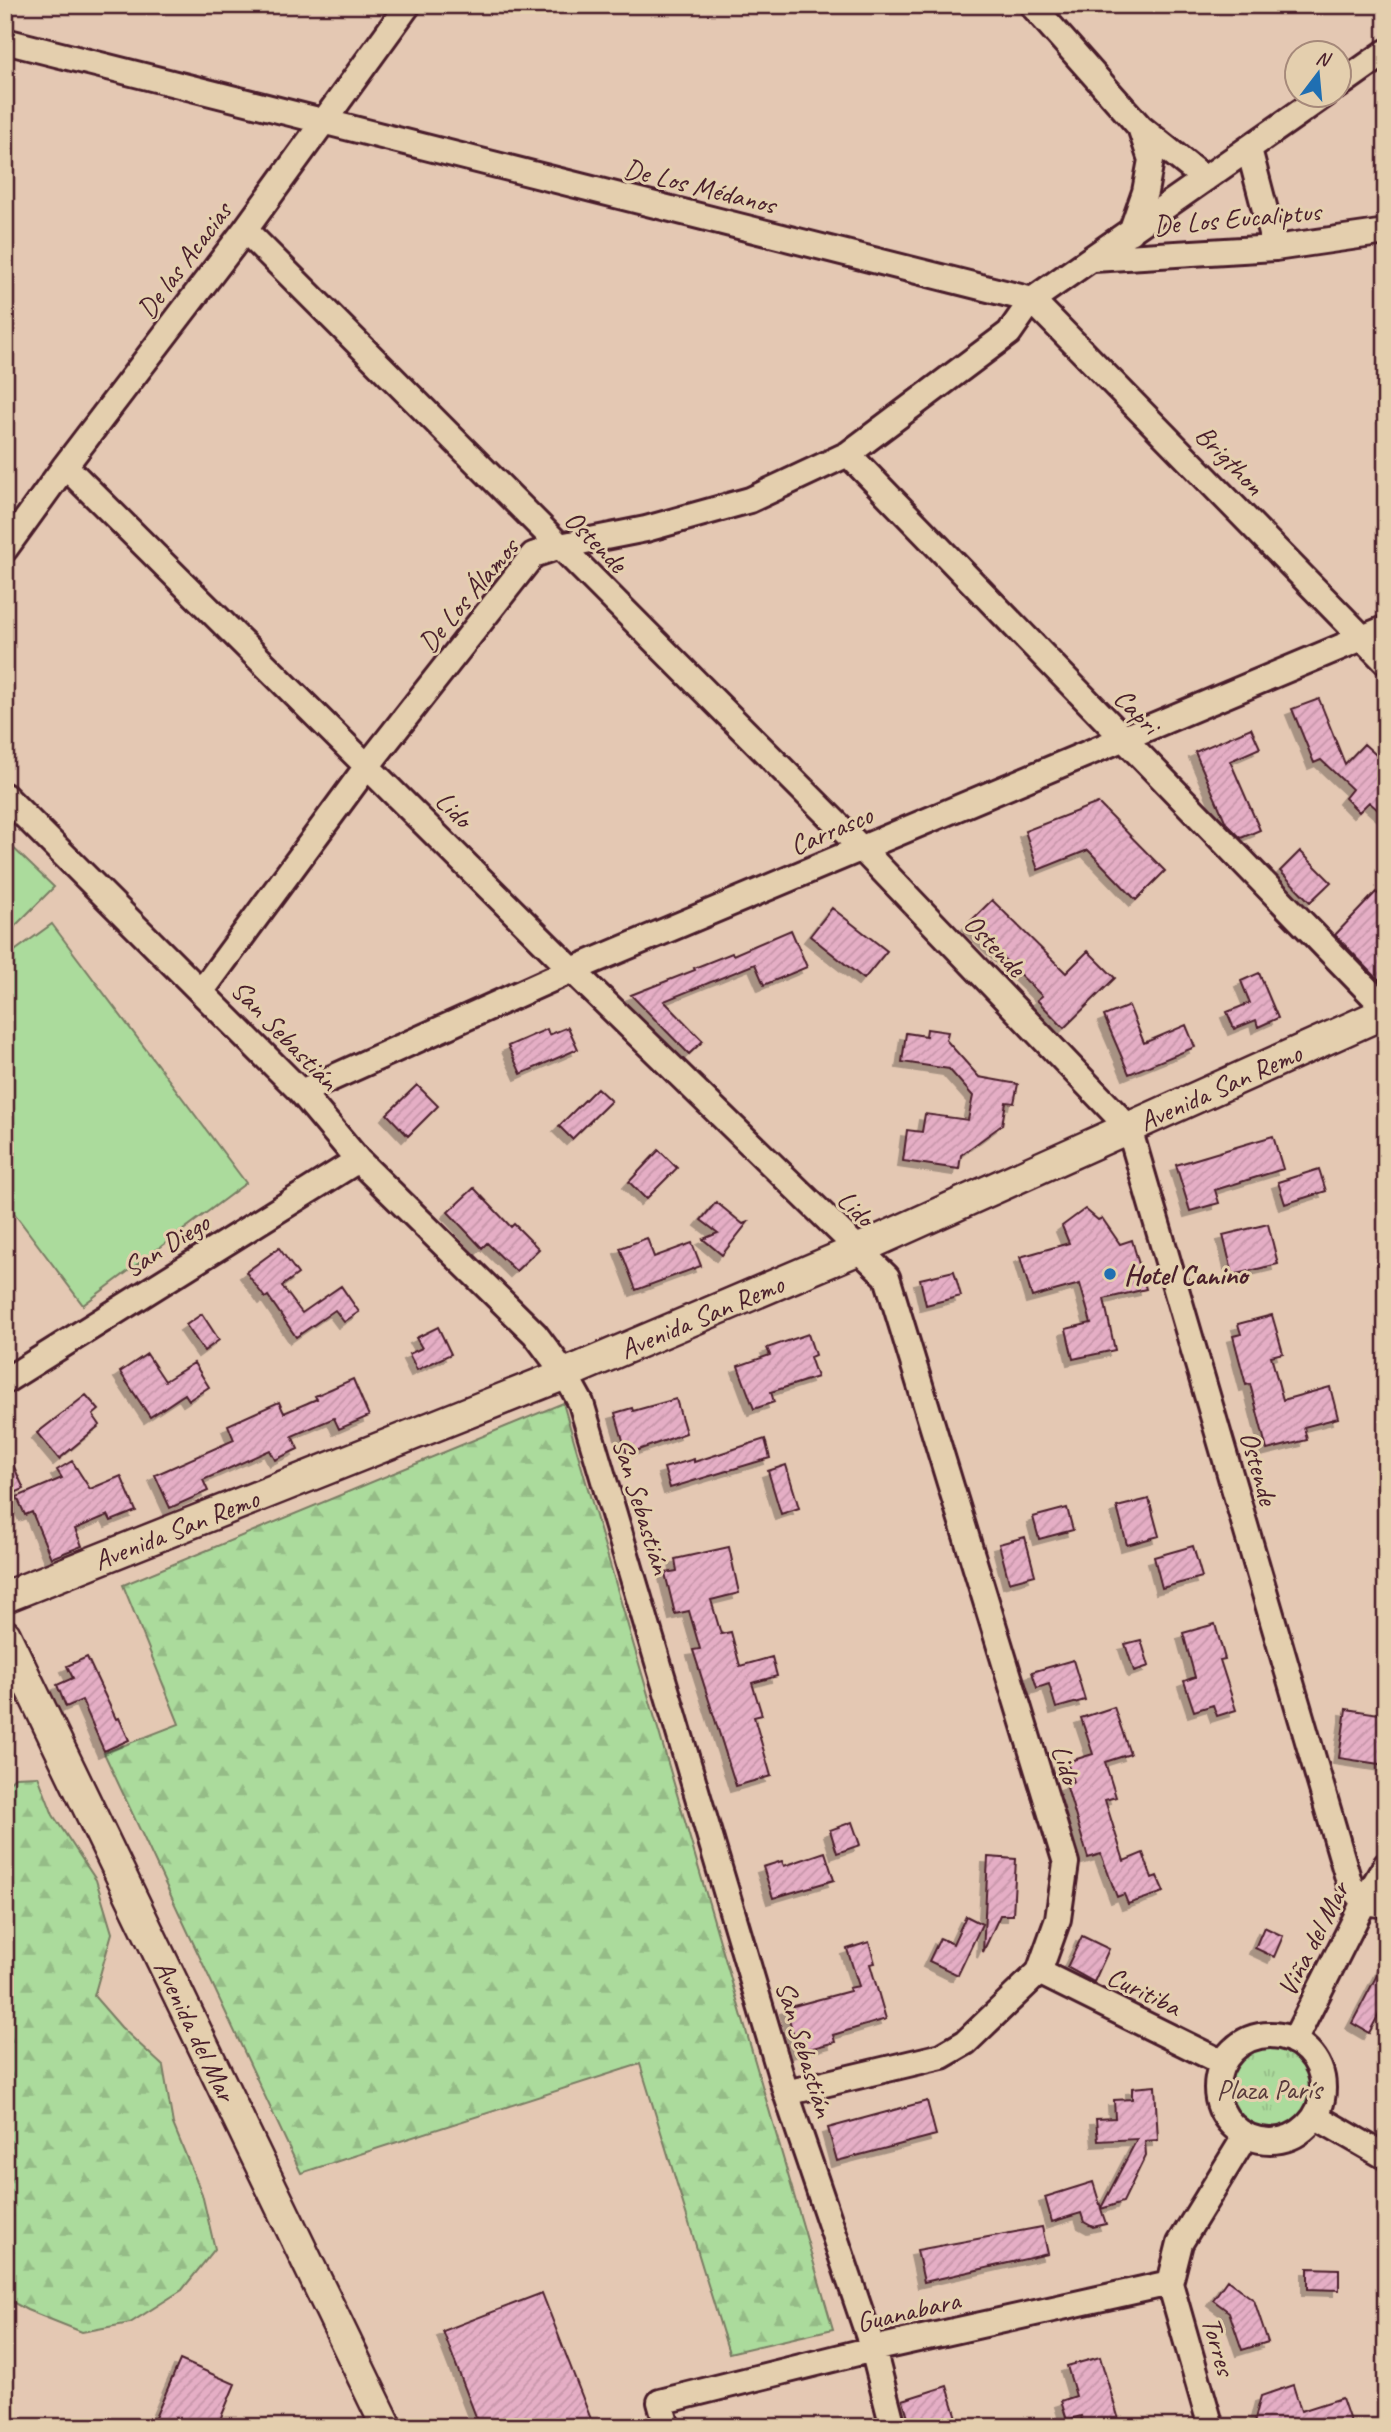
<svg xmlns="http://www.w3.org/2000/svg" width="1391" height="2432" font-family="Caveat,sans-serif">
<defs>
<pattern id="grass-tufts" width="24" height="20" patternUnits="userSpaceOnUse" patternTransform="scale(1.75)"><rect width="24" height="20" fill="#abdb9c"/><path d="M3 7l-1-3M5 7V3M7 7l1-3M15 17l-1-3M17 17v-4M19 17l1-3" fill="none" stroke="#95bc87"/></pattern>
<pattern id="forest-firs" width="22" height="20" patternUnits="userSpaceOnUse" patternTransform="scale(1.75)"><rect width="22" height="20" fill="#abdb9c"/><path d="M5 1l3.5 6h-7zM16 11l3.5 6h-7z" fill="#95bc87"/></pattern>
<pattern id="building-hatch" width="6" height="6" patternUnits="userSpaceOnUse" patternTransform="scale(1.75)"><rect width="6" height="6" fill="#e5aec5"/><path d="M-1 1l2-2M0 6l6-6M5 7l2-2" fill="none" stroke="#c695a9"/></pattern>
<filter id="shadow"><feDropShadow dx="-6" dy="6" stdDeviation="0" flood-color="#0004"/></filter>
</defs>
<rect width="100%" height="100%" fill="#e4c8b3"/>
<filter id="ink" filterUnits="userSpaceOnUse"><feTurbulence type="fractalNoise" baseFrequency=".0143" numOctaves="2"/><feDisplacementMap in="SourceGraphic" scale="14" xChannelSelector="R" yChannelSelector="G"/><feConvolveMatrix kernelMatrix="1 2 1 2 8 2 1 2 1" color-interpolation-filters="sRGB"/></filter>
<g filter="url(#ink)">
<!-- grass -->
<path fill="url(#grass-tufts)" stroke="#7a7d64" stroke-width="2" d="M1224 2089a45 45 0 1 1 90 0a45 45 0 1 1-90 0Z"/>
<!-- forest -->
<path fill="url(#forest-firs)" stroke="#7a7d64" stroke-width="2" d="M563 1403 833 2329 729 2353 640 2064 301 2173 104 1753 179 1724 123 1585Z
M38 1776 53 1815 96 1880 112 1933 94 1996 121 2027 163 2066 173 2124 202 2194 215 2249 182 2290 130 2323 82 2332 27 2310 5 2298V1786L15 1777Z"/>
<!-- garden -->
<path fill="#abdb9c" stroke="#7a7d64" stroke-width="2" d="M5 840 54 887 5 936Z
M52 924 246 1183 83 1305 5 1201V958Z"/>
<!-- building -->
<path fill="url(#building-hatch)" stroke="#4a1f2b" stroke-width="2" filter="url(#shadow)" d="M1319 699 1345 764 1364 744 1386 764V817L1369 802 1359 812 1345 798 1352 789 1321 760 1314 763 1292 709Z
M1251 728 1260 748 1230 761 1260 830 1241 838 1226 823 1195 752Z
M1098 803 1165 871 1136 900 1088 850 1038 870 1025 831Z
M1300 851 1331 882 1310 902 1280 871Z
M1376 892 1386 901V973L1379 980 1335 935Z
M992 900 1066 973 1088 951 1115 978 1064 1028 1037 1000 1042 996 968 924Z
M832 908 887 951 864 979 810 936Z
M791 930 807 967 764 985 755 964 664 1001 703 1041 689 1054 631 995 695 970 694 968 732 953 733 955Z
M1259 973 1278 1018 1258 1027 1256 1020 1234 1029 1227 1012 1250 1003 1241 981Z
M1129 1006 1144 1043 1186 1025 1195 1047 1129 1074 1104 1016Z
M568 1027 578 1049 521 1074 508 1046 547 1029 549 1035Z
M927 1029 948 1032 946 1040 979 1077 1018 1084 1014 1103 1006 1102 1002 1125 961 1155 959 1169 903 1161 907 1130 922 1132 925 1114 968 1120 973 1096 949 1069 902 1062 906 1033 926 1036Z
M417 1085 438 1106 408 1136 387 1114Z
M597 1088 611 1101 572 1139 559 1126Z
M1273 1136 1283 1169 1215 1190 1219 1203 1190 1211 1176 1165Z
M659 1150 677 1168 646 1199 629 1182Z
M1319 1169 1326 1191 1285 1204 1278 1182Z
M474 1188 511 1227 514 1224 539 1249 516 1271 487 1243 482 1248 448 1212Z
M716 1202 743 1224 748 1222 722 1255 703 1239 718 1233 701 1220Z
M1085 1209 1098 1220 1102 1218 1120 1244 1132 1240 1146 1289 1104 1299 1115 1350 1073 1359 1066 1329 1091 1323 1080 1284 1032 1297 1020 1257 1069 1243 1062 1226Z
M1268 1224 1278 1264 1233 1275 1223 1235Z
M647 1238 654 1257 692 1243 701 1266 636 1290 620 1248Z
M279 1248 298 1274 282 1286 302 1313 341 1286 359 1312 344 1322 335 1310 296 1337 268 1296 265 1298 246 1272Z
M954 1271 961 1296 926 1305 920 1279Z
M202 1314 219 1340 204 1351 186 1325Z
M1272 1315 1283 1353 1271 1356 1283 1400 1330 1387 1338 1418 1304 1427 1307 1440 1267 1450 1250 1384 1246 1385 1233 1336 1241 1334 1238 1324Z
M438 1327 451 1354 417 1370 409 1354 422 1348 416 1338Z
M808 1334 815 1355 810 1357 817 1377 771 1392 774 1402 754 1409 738 1366 770 1355 767 1348Z
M147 1354 165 1381 194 1363 209 1387 189 1400 185 1394 150 1417 120 1372Z
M353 1379 369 1416 339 1429 334 1418 292 1436 298 1449 275 1460 270 1450 203 1480 208 1491 170 1508 155 1475 234 1440 228 1425 279 1402 284 1413 317 1399 315 1396Z
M86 1395 99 1410 93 1415 100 1425 59 1459 37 1433Z
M676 1399 686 1433 627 1454 615 1413 632 1408 633 1411Z
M765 1439 770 1458 670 1488 664 1468 694 1459V1462Z
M5 1447 24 1489 5 1497Z
M72 1461 90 1489 121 1476 136 1511 111 1521 108 1515 75 1529 82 1546 51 1558 32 1512 25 1515 17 1497 62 1478 57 1470Z
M786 1465 799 1508 781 1514 768 1471Z
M1149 1499 1159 1536 1127 1545 1117 1507Z
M1067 1508 1073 1530 1039 1539 1033 1517Z
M1025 1537 1035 1575 1009 1582 999 1544Z
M1193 1546 1202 1577 1162 1588 1154 1557Z
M729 1547 739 1593 711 1600 721 1634 731 1632 740 1666 772 1657 777 1676 752 1683 762 1715 754 1717 771 1776 736 1786 693 1650 700 1649 689 1611 675 1614 665 1573 677 1571 675 1559Z
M1215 1624 1225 1659 1220 1660 1236 1710 1217 1716 1213 1705 1194 1711 1184 1681 1195 1677 1183 1633Z
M1141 1640 1149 1666 1134 1671 1125 1644Z
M87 1657 116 1719 119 1718 129 1740 104 1751 82 1700 66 1707 57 1685 73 1678 67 1666Z
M1073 1660 1085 1700 1056 1708 1049 1684 1037 1688 1032 1672Z
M1114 1707 1130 1754 1105 1762 1116 1797 1105 1800 1124 1861 1143 1853 1152 1878 1157 1876 1164 1892 1128 1904 1124 1894 1117 1897 1101 1854 1088 1858 1066 1784 1073 1782 1067 1762 1093 1754 1081 1718Z
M1346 1709 1386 1715V1765L1339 1758Z
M852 1822 860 1845 837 1853 830 1830Z
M825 1852 834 1880 773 1898 763 1867 782 1861 784 1866Z
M988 1857 1016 1859 1013 1915H1000L983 1952Z
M966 1916 982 1924 958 1975 929 1961 940 1938 953 1944Z
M1264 1927 1283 1936 1274 1957 1255 1948Z
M1082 1936 1109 1949 1094 1982 1067 1967Z
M869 1942 875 1963 870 1964 886 2019 833 2035 835 2042 798 2052 786 2008 850 1991 849 1988 859 1986 847 1949Z
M1386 1958V2001L1369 2033 1352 2023Z
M1155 2086 1158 2140 1145 2141 1146 2155 1123 2202 1101 2209 1106 2224 1093 2227 1084 2222 1081 2213 1052 2222 1045 2197 1093 2182 1101 2208 1137 2139 1098 2141 1096 2119 1115 2118 1114 2100 1132 2099V2088Z
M927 2101 936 2135 837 2161 828 2128Z
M1042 2227 1048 2254 924 2282 917 2250Z
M1308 2268 1339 2269V2290L1308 2289Z
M1227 2280 1254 2300 1268 2342 1242 2350 1229 2312 1213 2300Z
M542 2293 594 2427H480L443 2331Z
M1100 2357 1120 2423 1107 2427H1084L1081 2416 1067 2420 1061 2401 1076 2396 1067 2366Z
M180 2360 235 2384 217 2427H151Z
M1293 2385 1301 2411 1342 2398 1352 2427H1253L1261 2396Z
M947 2386 960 2427H918L915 2418 909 2420 903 2400Z"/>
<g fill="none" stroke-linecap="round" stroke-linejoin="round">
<!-- minor casing -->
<g stroke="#4a1f2b" stroke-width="30">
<path id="minor" d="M1032 5 1140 127 1205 179
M5 41 1032 300 1326 94
M1338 86 1386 52
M1249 149 1275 248
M245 230 863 850 1129 1128 1350 1885 1364 1902 1386 1905
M1131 232 1145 192 1151 160 1140 127
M1093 259 1275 248 1386 232
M848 454 1386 1009
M65 466 572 970 887 1277 1066 1863 1058 1919 1039 1972 966 2042 942 2056 786 2093
M5 549 65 466 245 230 408 5
M5 796 301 1092 358 1160 535 1334 565 1374 581 1403 786 2093 873 2349 893 2427
M201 992 368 765 533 555 560 546 646 529 750 500 848 454 1009 333 1032 300 1386 662
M301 1092 572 970 1386 628
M5 1381 358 1160
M1039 1972 1223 2063
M1217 2088a53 53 0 1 1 106 0a53 53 0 1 1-106 0Z
M1294 2041 1364 1902 1386 1865
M1315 2116 1386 2157
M1170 2283 1180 2243 1246 2135
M1170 2283 1211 2427
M667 2427 660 2402 873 2349 1170 2283"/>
</g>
<!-- tertiary casing -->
<g stroke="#4a1f2b" stroke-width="35">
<g id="tertiary">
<path id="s1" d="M5 1597 565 1374 857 1250 1386 1012"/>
<path id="s2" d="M5 1635 387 2427"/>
</g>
</g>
<!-- minor -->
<use href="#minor" stroke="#e4cfae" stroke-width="24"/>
<!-- tertiary -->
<use href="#tertiary" stroke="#e4cfae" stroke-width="30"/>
</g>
</g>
<!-- markers -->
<circle fill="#1f6fb2" stroke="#e4cfae" stroke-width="2.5" cx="1110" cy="1274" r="7"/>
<g text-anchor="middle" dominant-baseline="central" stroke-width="6" stroke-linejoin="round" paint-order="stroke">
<!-- street labels -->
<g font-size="28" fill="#4a1f2b" stroke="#e4cfae">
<text transform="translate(700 186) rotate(14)">De Los Médanos</text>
<text transform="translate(1237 218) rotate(-5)">De Los Eucaliptus</text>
<text transform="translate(184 260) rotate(-53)">De las Acacias</text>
<text transform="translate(1230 460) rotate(46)">Brigthon</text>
<text transform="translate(596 541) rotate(45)">Ostende</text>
<text transform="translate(468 595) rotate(-50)">De Los Álamos</text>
<text transform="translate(1137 711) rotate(46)">Capri</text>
<text transform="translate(454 809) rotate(45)">Lido</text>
<text transform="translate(831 830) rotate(-23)">Carrasco</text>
<text transform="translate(995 945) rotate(46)">Ostende</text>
<text transform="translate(285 1035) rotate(46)">San Sebastián</text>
<text stroke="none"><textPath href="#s1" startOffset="1318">Avenida San Remo</textPath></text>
<text transform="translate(856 1208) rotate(44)">Lido</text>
<text transform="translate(166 1245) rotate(-32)">San Diego</text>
<text stroke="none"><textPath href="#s1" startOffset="751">Avenida San Remo</textPath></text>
<text transform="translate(1259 1468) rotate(74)">Ostende</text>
<text transform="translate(642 1506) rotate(73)">San Sebastián</text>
<text stroke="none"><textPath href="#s1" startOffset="184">Avenida San Remo</textPath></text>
<text transform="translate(1066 1764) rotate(73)">Lido</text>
<text transform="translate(1313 1939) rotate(-63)">Viña del Mar</text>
<text transform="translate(1144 1991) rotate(26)">Curitiba</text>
<text stroke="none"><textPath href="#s2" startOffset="439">Avenida del Mar</textPath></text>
<text transform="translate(805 2049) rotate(73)">San Sebastián</text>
<text transform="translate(908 2311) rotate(-13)">Guanabara</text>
<text transform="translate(1219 2346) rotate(74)">Torres</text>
</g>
<!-- poi labels -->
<g font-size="28" font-weight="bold" fill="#4a1f2b" stroke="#e4cfae" text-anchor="start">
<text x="1124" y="1274">Hotel Canino</text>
</g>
<!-- park labels -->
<g font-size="28" fill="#593b3c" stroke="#e4cfae">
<text x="1269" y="2089">Plaza París</text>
</g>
</g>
<!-- margin -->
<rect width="1391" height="2432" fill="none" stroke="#e4cfae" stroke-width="28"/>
<rect x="14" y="14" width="1363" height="2404" fill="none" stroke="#4a1f2b" stroke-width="2.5" filter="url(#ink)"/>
<!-- north arrow -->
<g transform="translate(1318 74) rotate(16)"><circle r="33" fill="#e4cfae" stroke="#a6897a" stroke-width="2"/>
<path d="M0-5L12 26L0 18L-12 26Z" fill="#1f6fb2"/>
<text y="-10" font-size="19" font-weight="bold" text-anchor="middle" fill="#4a1f2b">N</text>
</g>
</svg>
